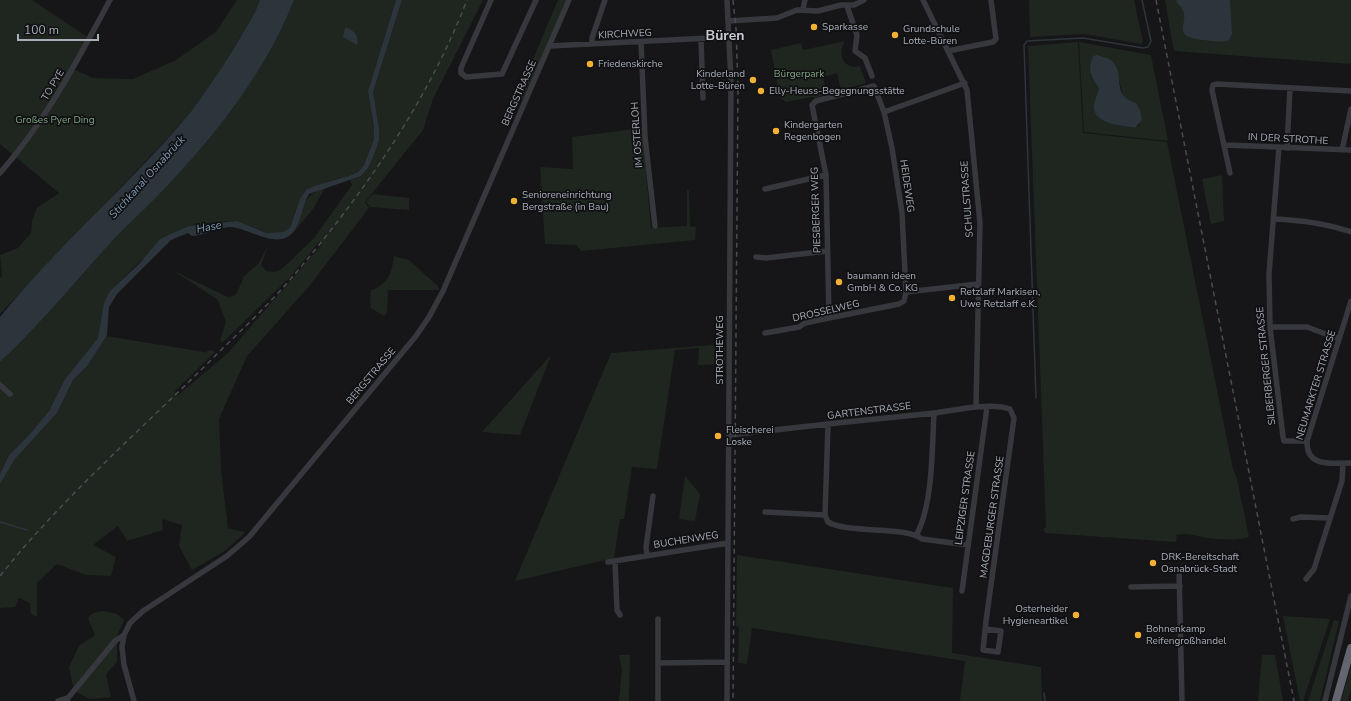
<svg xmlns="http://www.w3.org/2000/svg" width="1351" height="701" font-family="'Nunito Sans',sans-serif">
<rect width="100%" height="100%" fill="#161618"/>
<!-- green -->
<path fill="#1e261f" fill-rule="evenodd" d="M0 0H32L89 38 73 69 93 78 133 79 176 60 216 32 237 0H260L255 12 212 84 180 125 0 314V278L2 276 0 255 18 248 31 233 32 221 37 208 59 193 0 144Z
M294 0H396L368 91 374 127V139L364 165 358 172 349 176 314 186 306 190 300 199 290 228 283 232 266 233 237 221 214 222 189 226 150 252 110 291 98 338 65 379 49 411 29 435 9 455 0 474V362C40 325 76 281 113 240 131 221 151 204 169 184 218 132 268 68 294 0Z
M402 0H483L433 99 423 130 365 202 369 208 307 289 305 290V291L247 356 219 419 221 470 228 528 244 532V534L223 552 192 570 179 546 182 525 162 519 163 530 127 541 118 526 93 545 116 557 111 576 86 575 57 564 37 583V617L31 614 30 603 19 598 15 607 0 608V484L15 459 57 413 73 380 88 365 106 336 204 352 203 353 211 350 215 352 175 391 178 395 228 353 322 244 319 242 292 275 222 343 220 340 226 322 218 300 174 271 228 297 236 295 244 276 258 264 268 246 261 265 266 271 274 272 282 269 314 238 352 185 350 180 361 176 368 168 379 127 373 92Z
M558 0H567L523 100 519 98 518 95Z
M1029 0H1134L1143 42 1141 44 1085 34 1030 37Z
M1165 0H1351V64L1174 51Z
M845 41C837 54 843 70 860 66L866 83 841 90 837 73 823 77 827 94 815 98 812 97 786 102 780 98 771 50 801 43 803 50Z
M1078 42 1083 133 1167 142 1233 469 1237 479 1249 537C1237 541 1220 539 1207 538 1196 536 1188 532 1176 535L1177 539 1175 542 1046 533 1043 530 1046 526 1028 46Z
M1079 42 1151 55 1168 141 1084 132ZM1115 66 1123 95 1140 125 1135 128 1103 121 1094 105 1099 89 1090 74Z
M642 128 651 228 687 226V189L689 191 690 226 696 227 695 240 581 251 576 245 545 244 540 167 573 169 572 137Z
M1222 175 1224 221 1211 224 1202 179Z
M325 188 313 209 294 232C304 210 300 196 325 188Z
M373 194 409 198V210L370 207 366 202Z
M394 256 409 260 438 286 439 290H388L387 312 384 316 371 308 370 299 371 290C388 285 392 272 394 256Z
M725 344V364L698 365 699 348 675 350 657 469 632 467 624 519H620L614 558 515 581 611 353Z
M551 355 520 435 482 432Z
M685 476 700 494 695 521 679 519Z
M737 555 953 588 952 653 1041 667 1042 701H960L965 661 752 628 747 664 738 663 739 627 736 626Z
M103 611 117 614 124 620 117 636V662L106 674 111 697 89 699 74 690 69 667 79 646 95 635 88 618 93 613Z
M1283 616 1330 619 1303 701H1300Z
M1334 620 1339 621 1320 701H1308Z
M619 655H630L629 701H619L622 670Z
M1262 655H1275L1283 701H1258Z
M1351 665V688L1348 701H1341Z"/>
<!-- water -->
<path fill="#2c353c" d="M260 0H294C268 68 218 132 169 184 151 204 131 221 113 240 76 281 40 325 0 362V317C55 249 122 191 179 126 209 91 232 52 255 12Z
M396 0H402L373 92 379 127V140L374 155 368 168 361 176 309 194C302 205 302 220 294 231 278 253 246 225 228 227 215 229 205 235 192 236L188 233 171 240 117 294 109 307 107 335 88 365 73 380 57 413 15 459 0 484V474L9 455 29 435 49 411 65 379 98 338 104 303 110 291 139 264 160 239 189 226 237 221 266 233 283 232 290 228 300 199 306 190 314 186 349 176 358 172 364 165 374 139V127L368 91Z
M1177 0H1230L1232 34 1229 40C1221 43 1212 41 1204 40 1168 36 1191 24 1182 9 1181 6 1178 4 1176 2Z
M345 28H348C355 32 359 36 357 45L343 37Z
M1097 55C1102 57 1109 58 1112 61 1126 75 1110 95 1136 103L1140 110 1142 120 1135 128C1122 125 1092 125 1094 105 1095 100 1097 94 1099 89 1091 75 1087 72 1093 56Z"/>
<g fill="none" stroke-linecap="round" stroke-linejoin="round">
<!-- stream -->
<path stroke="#2c353c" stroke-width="1.5" d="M1036 398 1024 45 1027 41 1083 38 1143 48 1148 47 1151 41 1142 0
M0 522 27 530
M1044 693 1045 701"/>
<!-- minor -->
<path stroke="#37383d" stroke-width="5.5" d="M491 0 461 68V73L466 77 502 74 536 0
M923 0 967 90 980 223 976 406
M847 6 857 35 855 51 865 58 872 76
M803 9 805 0
M729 21 777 18 797 10 818 11 841 5H854L864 0
M701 39 703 98
M641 42 645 137 655 226
M592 44V38L605 0
M549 46 731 37
M948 51 993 42 996 39 991 0
M884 112 965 83
M1225 145 1351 150
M1279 147 1269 274 1270 327 1283 437 1284 441H1307
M1287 148 1290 88
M1342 150 1351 109
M0 173C46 121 77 61 110 0
M1230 173 1212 90 1213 85 1217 84 1351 91
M765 189 826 175
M1273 219C1301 220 1325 223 1351 232
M756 257 766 258 827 251
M906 292 978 284
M1351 301 1307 441C1306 468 1332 463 1351 463
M1270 327H1307L1339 339
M765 333 799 327 805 323 829 318 899 304 904 301 906 292 902 213 892 148 884 112 874 86 816 101 812 105 826 175 829 318
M0 385 10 394
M828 425 825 515 828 522C849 534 907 526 922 539L968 545
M729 435C798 427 866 420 935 413 955 410 991 402 1010 409L1014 418 986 621 983 650 998 652 1001 631 985 629
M765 512 825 515
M1293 519 1301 517 1330 518
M917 534C933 503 932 448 934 413
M647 556 646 547 653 496
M615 561 617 610 620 615
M608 562 728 543
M1179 570 1182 701
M1306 579 1314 569 1342 481 1343 463
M1131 587 1180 586
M962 591 987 407
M658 619V701
M659 663 727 662
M58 701 68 698
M67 701 68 698 115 641 124 635
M134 701 124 665 122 647 124 635 130 623 143 611 227 556 249 537 416 336 429 317 443 291 569 0
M727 701 731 82 727 0
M1325 701 1351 596"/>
<!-- highway -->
<path stroke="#63666e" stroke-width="8" d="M1336 701 1351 648"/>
<!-- rail -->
<path stroke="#4a4c52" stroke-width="1.5" stroke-dasharray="5 4" stroke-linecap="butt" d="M733 0 736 29 738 88 733 701
M1156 0 1294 701
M0 576C67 492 148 424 223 348 247 325 272 301 294 275 364 193 428 101 467 0"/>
</g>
<!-- markers -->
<g fill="#f2b134" stroke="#111113" stroke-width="1.5">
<circle cx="814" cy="27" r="4"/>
<circle cx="895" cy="35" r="4"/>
<circle cx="590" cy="64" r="4"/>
<circle cx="753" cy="80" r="4"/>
<circle cx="761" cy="91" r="4"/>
<circle cx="776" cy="131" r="4"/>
<circle cx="514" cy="201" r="4"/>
<circle cx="839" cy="282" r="4"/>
<circle cx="952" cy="298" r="4"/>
<circle cx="718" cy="436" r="4"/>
<circle cx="1153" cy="563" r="4"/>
<circle cx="1076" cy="615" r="4"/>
<circle cx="1138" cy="635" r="4"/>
</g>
<g text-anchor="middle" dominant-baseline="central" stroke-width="3.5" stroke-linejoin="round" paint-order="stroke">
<!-- poi labels -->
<g font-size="10" fill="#a8adb8" stroke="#111113" text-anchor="start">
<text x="822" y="27">Sparkasse</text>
<text x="903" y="29">Grundschule<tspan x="903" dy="12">Lotte-Büren</tspan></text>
<text x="598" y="64">Friedenskirche</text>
<text x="745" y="74" text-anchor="end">Kinderland<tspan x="745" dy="12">Lotte-Büren</tspan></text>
<text x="769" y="91">Elly-Heuss-Begegnungsstätte</text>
<text x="784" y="125">Kindergarten<tspan x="784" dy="12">Regenbogen</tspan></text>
<text x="522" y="195">Senioreneinrichtung<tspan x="522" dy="12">Bergstraße (in Bau)</tspan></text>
<text x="847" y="276">baumann ideen<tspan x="847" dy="12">GmbH &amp; Co. KG</tspan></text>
<text x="960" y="292">Retzlaff Markisen,<tspan x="960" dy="12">Uwe Retzlaff e.K.</tspan></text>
<text x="726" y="430">Fleischerei<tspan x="726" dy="12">Loske</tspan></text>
<text x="1161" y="557">DRK-Bereitschaft<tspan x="1161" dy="12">Osnabrück-Stadt</tspan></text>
<text x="1068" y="609" text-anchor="end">Osterheider<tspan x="1068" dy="12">Hygieneartikel</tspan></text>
<text x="1146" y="629">Bohnenkamp<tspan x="1146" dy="12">Reifengroßhandel</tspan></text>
</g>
<!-- street labels -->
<g font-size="10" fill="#a8adb8" stroke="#111113">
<text transform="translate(625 34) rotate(-3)">KIRCHWEG</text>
<text transform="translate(53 85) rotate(-59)">TO PYE</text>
<text transform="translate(519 93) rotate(-66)">BERGSTRASSE</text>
<text transform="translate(637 135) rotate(-94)">IM OSTERLOH</text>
<text transform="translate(1288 139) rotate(3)">IN DER STROTHE</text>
<text transform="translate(907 186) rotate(82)">HEIDEWEG</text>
<text transform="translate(967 199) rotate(-94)">SCHULSTRASSE</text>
<text transform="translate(816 210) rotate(-92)">PIESBERGER WEG</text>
<text transform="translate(826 311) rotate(-13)">DROSSELWEG</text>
<text transform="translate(720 350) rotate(-90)">STROTHEWEG</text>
<text transform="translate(1266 366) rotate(-96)">SILBERBERGER STRASSE</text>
<text transform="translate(371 376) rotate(-50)">BERGSTRASSE</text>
<text transform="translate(1316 385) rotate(-73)">NEUMARKTER STRASSE</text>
<text transform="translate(869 411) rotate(-7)">GARTENSTRASSE</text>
<text transform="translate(965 498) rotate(-82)">LEIPZIGER STRASSE</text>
<text transform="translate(992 517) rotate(-82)">MAGDEBURGER STRASSE</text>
<text transform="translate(686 540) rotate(-9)">BUCHENWEG</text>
</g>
<!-- park labels -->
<g font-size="10" fill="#7fa381" stroke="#111113">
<text x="799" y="74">Bürgerpark</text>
<text x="55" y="120">Großes Pyer Ding</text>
</g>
<!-- water labels -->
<g font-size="11" font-style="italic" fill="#7f9bb3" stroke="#111113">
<text transform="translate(147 177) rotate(-48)">Stichkanal Osnabrück</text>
<text transform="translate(209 227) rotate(-11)">Hase</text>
</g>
<!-- district labels -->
<g font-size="14" font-weight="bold" fill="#c9ccd4" stroke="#111113">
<text x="725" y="35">Büren</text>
</g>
</g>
<!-- scale -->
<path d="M18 34v6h80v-6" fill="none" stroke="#a8adb8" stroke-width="2"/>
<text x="24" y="34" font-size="12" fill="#a8adb8" stroke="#111113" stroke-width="3" paint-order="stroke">100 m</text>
</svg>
